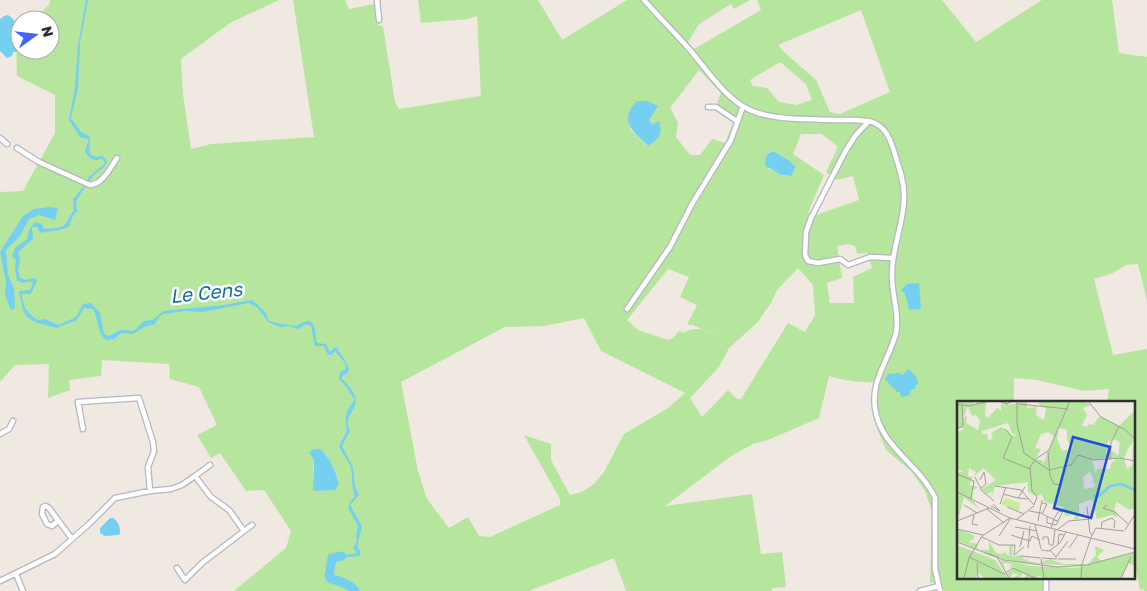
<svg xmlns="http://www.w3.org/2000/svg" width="1147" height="591" font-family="'Golos Text',sans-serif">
<rect width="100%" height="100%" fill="#efe9e1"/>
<!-- green -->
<path fill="#b6e59e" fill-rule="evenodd" d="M50 0H279L230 23 181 59 183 94 191 149 211 144 314 137 293 0H345L349 9 374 4 378 25 383 26 395 102 399 109 481 96 477 16 468 19 421 23 418 0H538L562 40 627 0H750L734 9 731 4 699 24 688 42 694 49 761 10 757 0H942L976 42 1042 0H1112L1119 53 1147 57V301L1138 264 1126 265 1113 273 1094 279 1113 355 1147 349V591H1144V589L1140 590 1136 570H1133V402H1107L1109 389 1084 391 1037 380 1014 378V402H958V577H1021L1022 579 1044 580V591H944L941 582 930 583 932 512 925 491 912 472 886 450 876 426 872 410 873 382C858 383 844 380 829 376L819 418 768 440 753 444 731 456 665 506 752 494 761 554 782 552 786 587 772 588V591H626L614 558 529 591H234L286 548 291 531 264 490 246 491 220 453 211 458 197 435 217 425 199 387 170 379 169 364 102 360 101 376 69 380 70 390 48 398 49 364 15 365 0 382V192L23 191 55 133V95L17 76 16 36 20 32V50H50V20H33L49 5ZM861 10 890 92 840 114 830 112 816 80 784 52 778 45ZM780 62 806 84 812 100 796 105 779 102 767 88 753 86 750 80ZM699 70 721 93 717 104 736 117 725 143 712 139 700 155H690L676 137 678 123 670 108ZM657 106 649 120 652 125 659 121 647 146 630 129ZM801 134H822L838 147 826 172 837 180 853 176 859 200 816 215 808 213 824 175 793 154ZM773 151 791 162 796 167 791 176H784L768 168 769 152ZM848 244 855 246 857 254 867 253 872 268 853 277 854 303H830L827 283 842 278 837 246ZM798 268 813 285 815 315 805 332 788 323 741 399H737L728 390 702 417 690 398 719 367 729 348 757 323 771 303 777 290ZM668 269 689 277 680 297 697 305 687 325H692L726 338 701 329H693L682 333 680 330 673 338 668 340 638 330 627 320ZM584 318 601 351 685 393 668 408 624 434 604 472 594 484 582 492 570 495 551 460V444L524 435 560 499V505L490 537 479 536 468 517 449 528 427 499 418 471 401 382 505 327 544 326ZM309 453 326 454 333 467 339 484 334 490 314 491 313 470 314 460Z"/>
<!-- water -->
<path fill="#75cff0" d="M86 0H88L80 43 78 88 71 118 81 132 89 136C92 143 87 148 91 155L96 157 102 156 106 159 107 162C104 169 101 169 96 173 93 175 76 200 76 203 76 204 77 210 78 210L73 216 69 226C60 232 52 230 42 233L39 231 37 227H32L33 239 18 252 20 259 18 271 20 278 26 280 34 278 37 281 31 294H21L25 308 33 317 38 320 45 319 59 325 76 317 83 304 91 303 100 313 104 334 109 336 120 330 134 331 144 321 153 320 163 311 225 305 252 300 266 313 268 320C281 326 284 323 296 326 299 325 304 321 308 321 317 322 315 337 317 343L326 344 330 352 334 348H337C341 356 348 361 349 371L341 378C346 383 353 389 355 397 359 410 342 415 350 431L342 446 353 467 355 488 359 495 350 505 362 526 357 547 360 550V556L332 558 357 553 353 548 357 541 356 537 358 526 348 508 350 502 355 496C351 487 353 478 351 468 349 460 342 454 339 446L347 431C344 420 346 408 355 400L344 384 339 379 340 372 346 369 345 363 335 351 331 355H328L324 346H315L311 326 306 324 298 329 289 326 280 327 268 322 258 308 249 303 202 312 185 311 163 314 159 317 155 324 144 327 133 334 121 333 114 339 107 340C97 335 99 319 93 309L84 308 77 320 56 328 35 322 27 317 23 310 19 292 20 291 30 290 33 283 30 281 23 283 17 281 15 268 16 260 12 256 15 248 27 239 29 230 35 222 42 224 44 229C50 228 57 229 61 227 69 224 68 215 74 211L73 199 85 185 89 177 105 163 102 158C94 163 88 158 85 151L89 139 80 137 69 120 75 88 78 46Z
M8 15C21 24 14 27 14 39L17 45V52H13L12 56 7 58 0 51V19L4 16Z
M637 101H648L658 106 649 120 652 124 659 121C663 136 659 138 648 146 633 132 618 120 637 101Z
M773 151 790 161 796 167 791 176 781 175 766 166C764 160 766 153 773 151Z
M49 207 58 208 55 220 39 215 29 219 19 237 6 250 8 275 14 288 15 308 11 310 5 295 6 282 0 252 23 216 34 209Z
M919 283 921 309 909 310 905 293 901 290 907 284Z
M908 369 916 376 918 383 915 387V389H912L910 391V395L901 397 900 392H897L885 379 888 374 899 373 903 375Z
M320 449C331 458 335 471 339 484L335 490 317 491 313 490 314 460 309 453 312 450Z
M110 518H113C118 521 122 530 119 535L105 536 100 533V528Z"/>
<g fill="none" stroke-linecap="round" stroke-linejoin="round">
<!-- river -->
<path stroke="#75cff0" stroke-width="9" d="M342 556 332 558 329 576 331 579C340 581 350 584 355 591"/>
<!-- street casing -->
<g stroke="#b4b7c1" stroke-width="7">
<path id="street" d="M377 0 379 20
M644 0C659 17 675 33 690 50 707 70 729 104 755 112 782 121 814 119 842 120 852 120 866 119 875 123 879 125 882 128 884 130 891 138 893 148 896 158 900 170 904 182 904 195 905 221 892 246 892 273 891 293 900 314 896 333 889 360 871 379 875 408 880 447 920 464 935 498V569L940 591
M708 107H716L737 121
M868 122 855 136 845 152 811 218 806 232 805 255 808 261 818 263 840 259 848 265 870 257 893 258
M0 138 7 144
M17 148 39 162 90 185C103 184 110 168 117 158
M627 309 670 247 692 204 731 140 743 106
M83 429 78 402 139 398 153 442 154 451 148 467 150 491
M0 434 9 429 13 421
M195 476 210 465
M58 521 52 526 47 524 42 514 43 507 46 506 49 508 72 539
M244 531 252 525
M16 574 23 591
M1046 577V591
M0 581 55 554 89 524 115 498 150 491 171 489 182 485 195 476 211 497 229 510 244 531 202 563 185 580 177 568
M920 591 939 586"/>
</g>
<!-- street -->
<use href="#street" stroke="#fff" stroke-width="4.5"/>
</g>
<g text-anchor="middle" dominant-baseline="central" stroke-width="5" stroke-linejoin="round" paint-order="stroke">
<!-- water labels -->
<g font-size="19" font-style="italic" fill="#0d6fa3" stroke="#fff">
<text transform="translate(206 292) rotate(-6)">Le Cens</text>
</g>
</g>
<!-- overview -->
<g transform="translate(957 401)">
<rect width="178" height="178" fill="#efe9e1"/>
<path d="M0 0H16L17 4 20 0H29L28 15 31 17 40 7 44 9V3L49 4 42 0H50L51 4 70 0V7L80 5 79 14 87 19 89 7 83 5 81 0H127L134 4 126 7 130 14 125 24 130 26 132 23 136 24 143 15 162 25 177 10V41L174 42 178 45 177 107 172 109 160 101 157 105 162 104 157 107 161 116 155 114 140 118 135 98 122 103V118L117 119 118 114 108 115 106 106 88 101 84 93 80 95 71 91V81L38 85 34 98 35 91 29 93 25 88 39 79 26 67 17 76 19 71 12 67 11 75 16 76 12 84 21 86 16 89 15 98 22 108 7 96 0 123V71H6L0 68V32L7 27H0ZM11 5 15 15 19 14 23 20 21 29 9 22 10 15 6 17ZM51 22 55 32 61 35 53 34 52 30 44 26 34 32 36 38 31 39 30 33H25V30ZM102 27 110 29V39L116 47 105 50 100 37 102 32H99ZM92 31 97 36 86 63 85 59H78L84 48 78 47 84 33ZM152 38V41L158 38 163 42 161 55 155 49 153 53 148 52 154 46 150 43ZM173 44H176L175 65 170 68 167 57ZM153 57H160L154 62 153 68H140L139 73 135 59ZM133 71 137 79 133 82 137 81 138 86 127 88 126 76ZM0 128 16 134 18 137 11 141 21 143 20 147 23 149H32V140L39 152 46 153 47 150 52 155V144H56L55 156 61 154 69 159 71 156V160L82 162 93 158 106 163H131L139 154 138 145 147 149 140 156 144 160 124 165 64 162 24 152H31L0 140ZM0 144 38 159 51 177H27L21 171 19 177H0ZM177 152V164L171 162 164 177H86L81 174 80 177H67L69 174 66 172 63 177H56L61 174 56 172 53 177 50 173 58 166 52 167 55 163 46 162 50 172 43 159 76 165 119 167Z" fill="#b6e59e" fill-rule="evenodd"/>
<path d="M49 97 63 102 62 110 44 103Z" fill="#c9ec9a"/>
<path fill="none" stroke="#75cff0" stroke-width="2.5" d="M137 94 141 96 153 85 165 83 178 89"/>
<path fill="none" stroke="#a29e99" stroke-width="1" d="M41 0 50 3 56 0M60 0V23L67 52 92 69M131 0 144 16 167 28 178 38M0 3 12 5 33 0M61 3 111 8M0 28 6 25 5 4M48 28 55 36 46 57 73 68M91 51 93 75 97 83 104 84M153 59 154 42 162 25M92 69 114 64 121 54 137 59 163 57 178 60M0 73 17 80M18 76 25 90 37 100M23 79 27 71 29 83 24 87M38 85 64 89 77 104M68 86 61 97 71 98M0 91 53 117 178 148M46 93 61 97M14 98 17 80M85 102 90 103 85 113M43 103 49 86M7 104 20 112M77 104 80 96 75 90 73 66 79 58 92 49 113 0M150 104 146 107 158 111 171 123M34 105 43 110 36 103M50 106 67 113M130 106 133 132 136 134M30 108 47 122M72 110 84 112 91 116 96 118 97 119 101 120 106 110 101 111 97 118V119L96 121 94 127M17 114 15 123 21 124M90 116V122L99 124 101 120M60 118 77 105M0 120 32 107M81 120 85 99M78 124 84 148M58 126 80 130M0 128 26 134M101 128 112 120 133 118M144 128 145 121 155 117 158 120 157 127M168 129 178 113M54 134 73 140 75 135 83 139M42 135 54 117M25 136 42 144H58M134 136 139 127 167 130M86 139V136H91L92 143 96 145M0 141 47 159 100 166 130 164 178 151M101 143 102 133 107 134M58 144 57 154 67 146M96 144 98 129M63 146 67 130M71 147 73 125M112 147 121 134M84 149 92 150 103 142 109 131M93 149 99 156 111 140M30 152 40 156 52 177M63 155 84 157M12 156 47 173 56 167 78 177M85 157 100 158M84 158 87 177M101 158H119M20 162 21 177M7 177 12 157 25 135 53 117M124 177 125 163 134 137M164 177 174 156"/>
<path fill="#1d4ed8" fill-opacity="0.15" stroke="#1d4ed8" stroke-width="2.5" d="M116 36 153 46 134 117 97 107Z"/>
<rect width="178" height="178" fill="none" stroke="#2e2e2e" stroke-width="2.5"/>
</g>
<!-- north arrow -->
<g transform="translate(35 35) rotate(75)"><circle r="24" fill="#ffffff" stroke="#ababab"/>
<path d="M0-4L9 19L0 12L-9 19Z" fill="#4264fb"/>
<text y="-8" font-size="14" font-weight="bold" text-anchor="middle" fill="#2e2e2e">N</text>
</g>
</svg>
